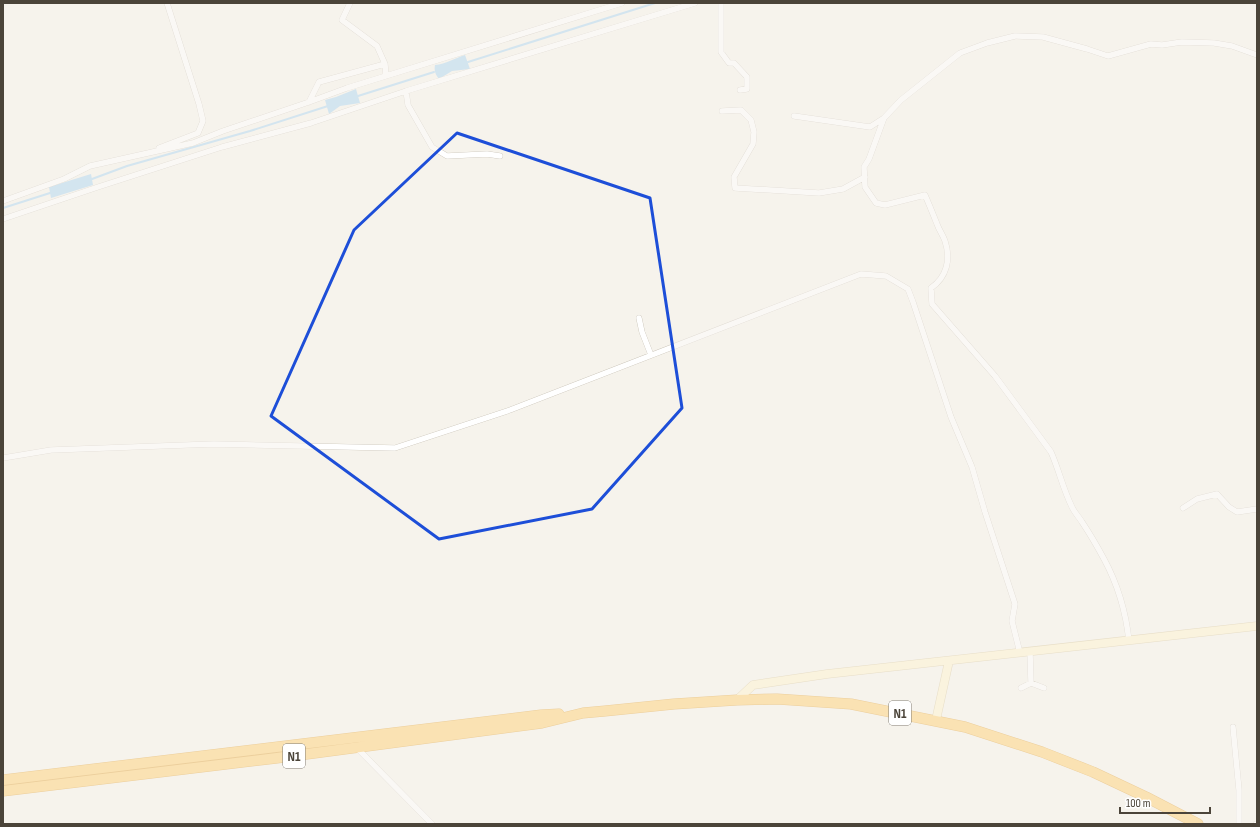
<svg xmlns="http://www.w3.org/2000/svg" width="1260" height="827" font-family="'Sofia Sans Condensed',sans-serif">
<rect width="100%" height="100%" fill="#f6f3ec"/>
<!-- water -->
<path fill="#a9d4f2" d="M465 55 470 69 452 71 439 79C435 74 434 71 435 65 446 64 455 58 465 55Z
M356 89 360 103 340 106 329 114 325 100 336 97Z
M91 174 93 185 51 198 49 187Z"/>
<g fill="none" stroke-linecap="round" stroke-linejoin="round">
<!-- stream -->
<path stroke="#a9d4f2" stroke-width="2" d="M468 62 655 3
M358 96 434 72
M92 179 127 166 250 131 328 106
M3 208 50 193"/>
<!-- street casing -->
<g stroke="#c2bbae" stroke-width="6">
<path id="street" d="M350 3 342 20 377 46 385 64 386 76
M721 3V52L729 63H734L747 77V89L740 90
M406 91 408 105 432 147 447 156 487 154 500 156
M309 102 319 82 385 64
M722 111 741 110 751 120 754 132 753 144 734 177 735 188 819 193 843 189 865 177
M794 116 870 127 884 118
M159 148 198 133 203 121 199 104 167 3
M3 201 64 179 90 166 193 143 223 131 309 102 347 88 622 3
M3 219 98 187 222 147 311 123 406 91 695 3
M639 318 642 332 651 355
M3 458 51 450 214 444 395 448 510 410 861 274 886 276 908 289 913 302 951 417 972 467 985 512 1015 604 1012 621 1020 653
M1183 508 1197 499 1217 494 1229 507 1237 512 1257 509
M1129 641C1126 613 1117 583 1104 559 1097 546 1090 534 1082 522 1079 517 1074 512 1072 507 1063 489 1059 470 1051 452L995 376 932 304 931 288C947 277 951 259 945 241 943 235 939 230 937 224 933 214 929 204 925 195L885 205 876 203 865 187 864 167 869 159 884 118 901 100 960 53 987 43 1015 36 1043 37 1087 49 1108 56 1151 44 1162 45 1182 42 1214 43 1232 46 1257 55
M1031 683 1044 688
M1021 688 1031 683 1030 652
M1233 727 1239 790V824
M356 747 432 824
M1256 824H1257"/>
</g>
<!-- secondary casing -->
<g stroke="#d6c79b" stroke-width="9">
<path id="secondary" d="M737 700 753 685 827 674 1257 626
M936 720 949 661"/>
</g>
<!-- highway casing -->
<g stroke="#e0a43c" stroke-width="11">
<path id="highway" d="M3 780 541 715 559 714
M3 791 277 758 542 723 583 713 605 711 674 704 737 700 777 699 851 704 965 727 1042 752 1093 772 1146 797 1198 824"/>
</g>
<!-- street -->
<use href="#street" stroke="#fff" stroke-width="5.5"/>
<!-- secondary -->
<use href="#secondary" stroke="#fff3cd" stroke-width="8"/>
<!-- highway -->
<use href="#highway" stroke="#ffcf6e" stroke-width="10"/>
</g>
<!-- marked area -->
<path d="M0 0H1260V827H0ZM457 133 650 198 682 408 592 509 439 539 271 416 354 230Z" fill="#f6f3ec" fill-opacity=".55" fill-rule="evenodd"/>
<path fill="none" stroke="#1d4ed8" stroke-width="3" stroke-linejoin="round" d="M457 133 650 198 682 408 592 509 439 539 271 416 354 230Z"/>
<g text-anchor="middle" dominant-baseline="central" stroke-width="3.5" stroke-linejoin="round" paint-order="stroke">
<!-- shield labels -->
<g fill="#fff" stroke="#817c74" stroke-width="1">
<rect x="889" y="701" width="22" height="24" rx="3"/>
<rect x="283" y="744" width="22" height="24" rx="3"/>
</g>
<g font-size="14" font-weight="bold" fill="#4b4439">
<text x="900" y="713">N1</text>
<text x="294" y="756">N1</text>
</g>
</g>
<!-- border -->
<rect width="1260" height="827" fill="none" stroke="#4b4439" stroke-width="8"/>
<!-- scale -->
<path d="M1120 807v6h90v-6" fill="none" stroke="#4b4439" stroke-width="2"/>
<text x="1126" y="807" font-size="12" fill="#4b4439" stroke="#ffffff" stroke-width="3" paint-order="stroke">100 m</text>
</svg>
